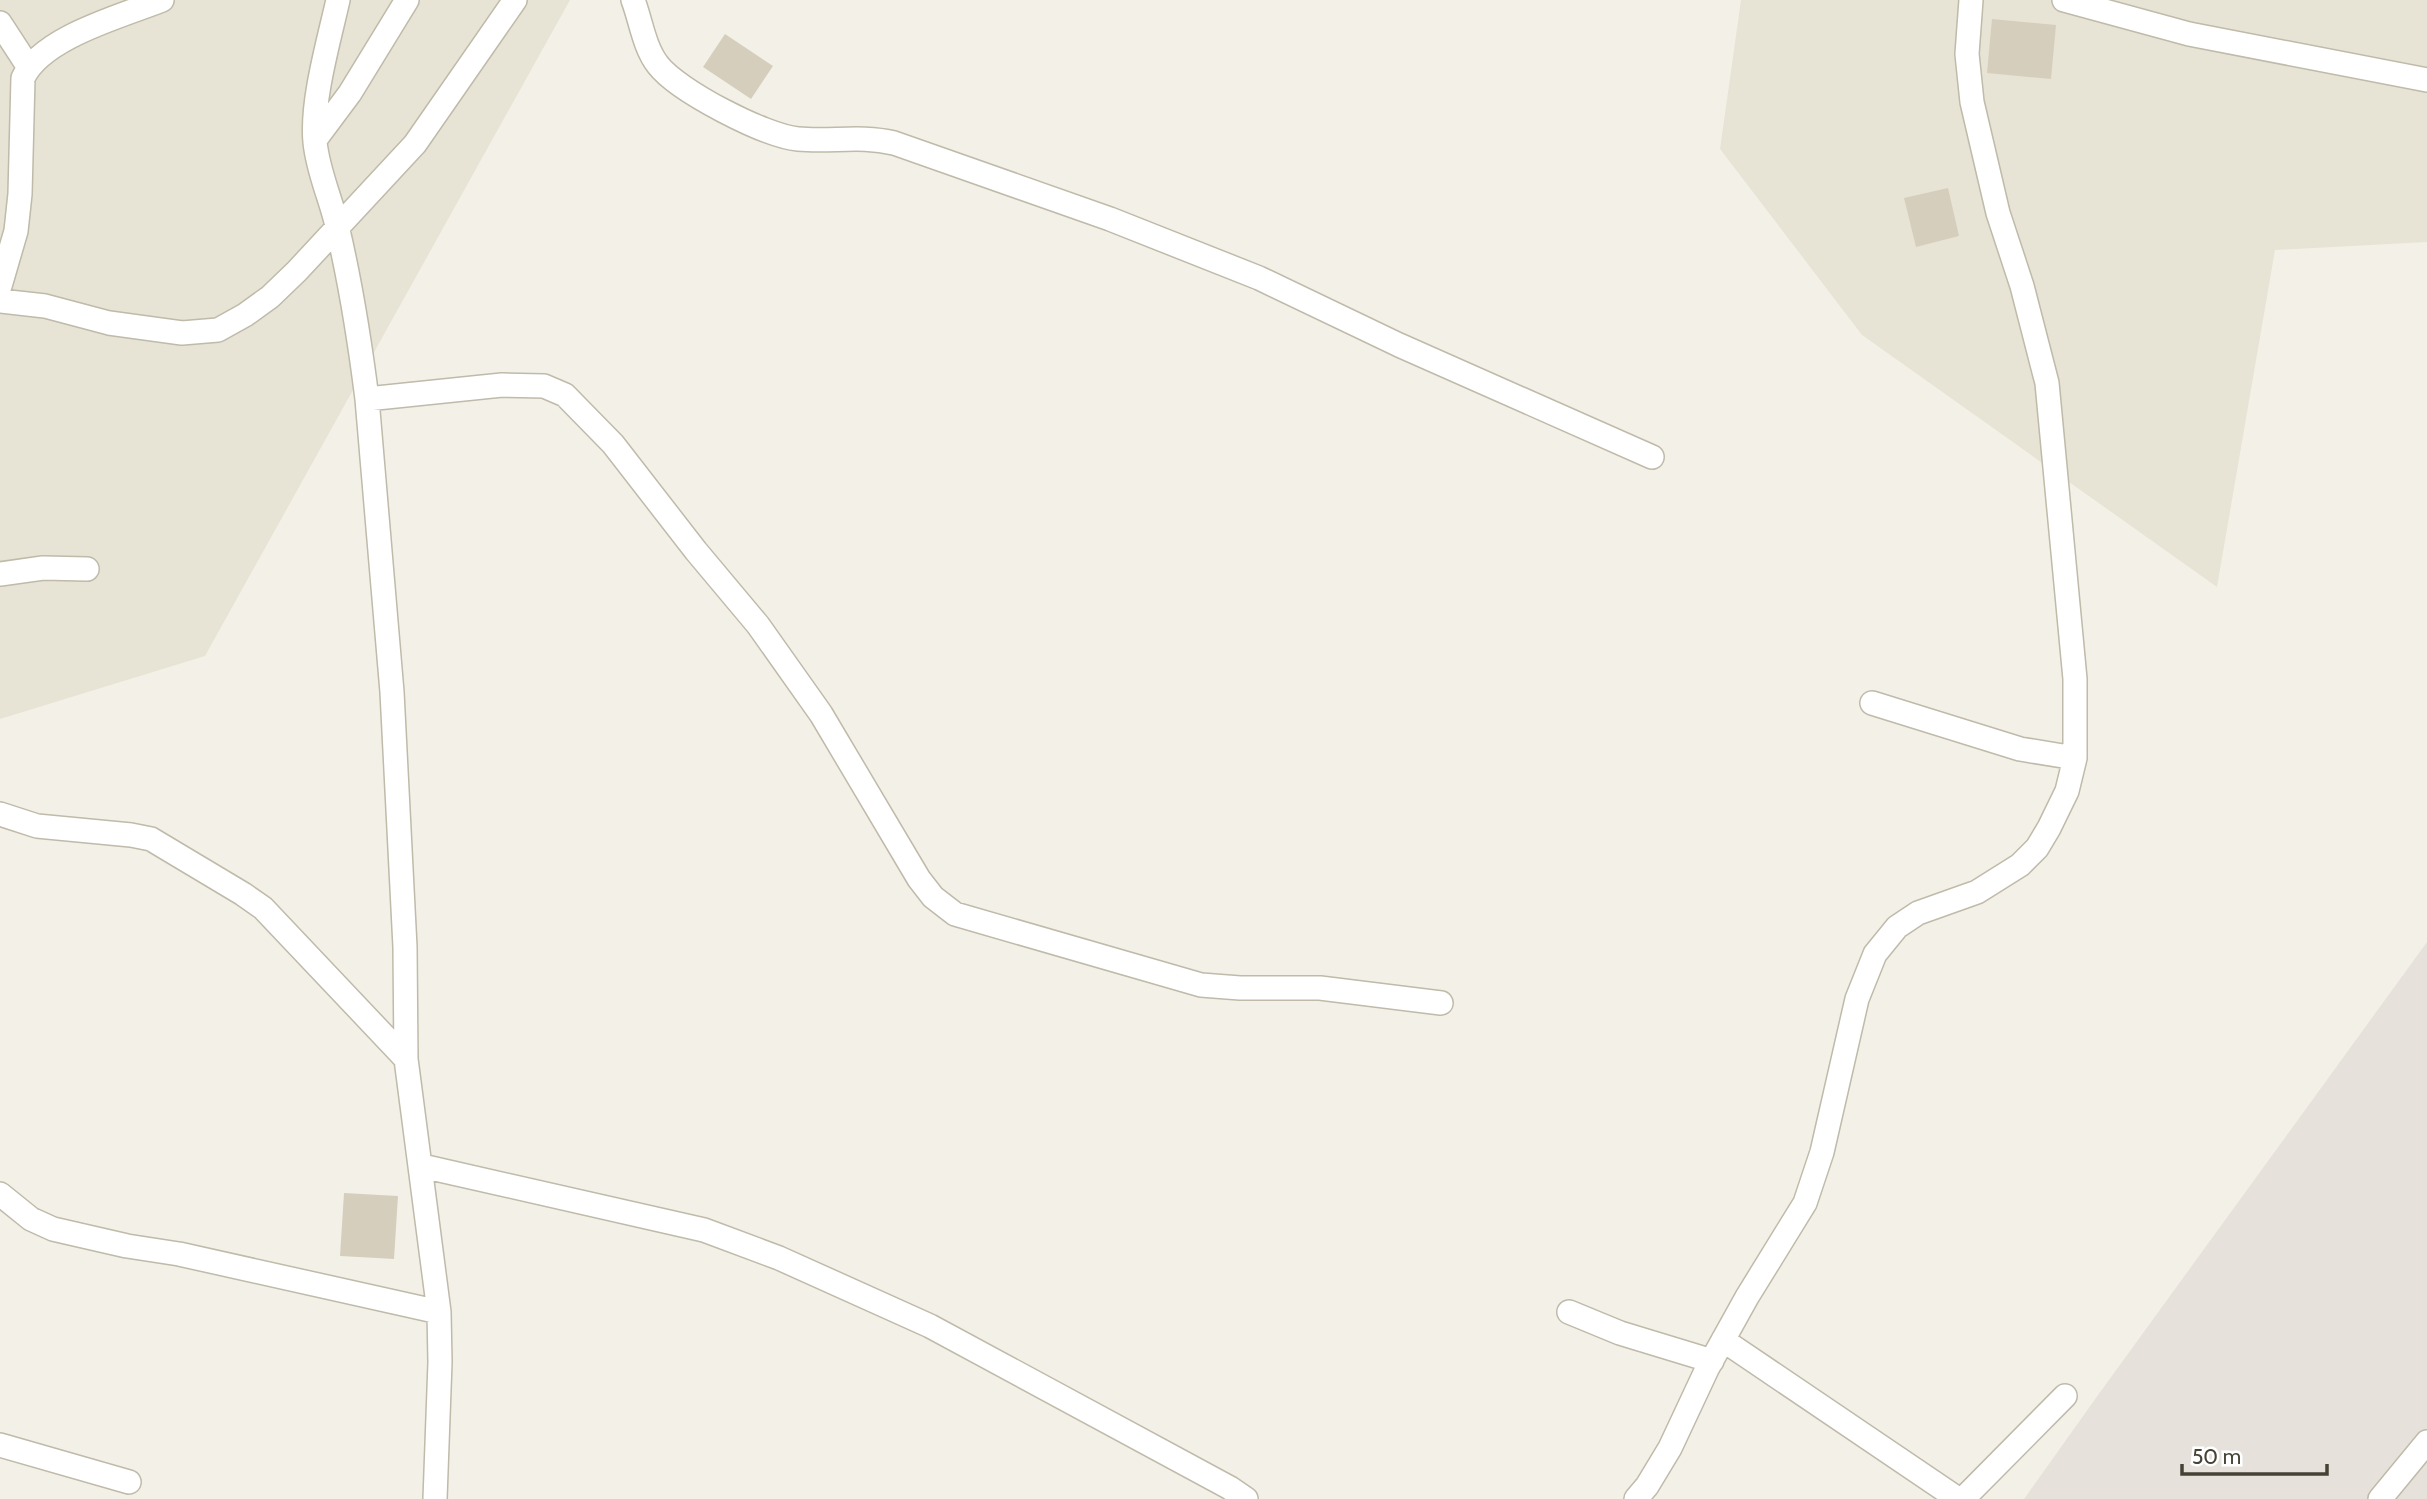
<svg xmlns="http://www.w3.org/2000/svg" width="2427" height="1499" font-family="Cabin,sans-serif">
<rect width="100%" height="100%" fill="#f3f1e7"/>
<!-- residential -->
<path fill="#e7e4d5" d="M0 0H570L205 656 0 719Z
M1741 0H2427V242L2275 250 2217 587 1862 335 1720 149Z"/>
<!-- industrial -->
<path fill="#e6e2db" d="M2427 942V1499H2024L2098 1395Z"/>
<!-- building -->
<path fill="#d5cebc" d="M1992 19 2056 25 2051 79 1987 73Z
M725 34 773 66 751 99 703 67Z
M1948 188 1959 236 1916 247 1904 198Z
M344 1193 398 1196 394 1259 340 1256Z"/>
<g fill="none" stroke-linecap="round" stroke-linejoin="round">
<!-- minor casing -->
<g stroke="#bfbaa9" stroke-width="26">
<path id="minor" d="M338 0C329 40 311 102 315 142 318 173 332 201 338 230 351 286 360 343 367 399L392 692 405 947 406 1059 439 1312 440 1362 435 1499
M633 0C641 21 644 47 658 65 678 91 765 136 798 139 832 142 861 135 894 143L1110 219 1259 278 1399 345 1652 457
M2064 0 2189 34 2427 80
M0 23 28 66
M315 140 350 93 407 0
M0 286 16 231 20 194 23 78C42 37 122 16 162 0
M0 301 45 306 109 323 182 333 218 330 245 315 270 297 297 271 415 144 515 0
M367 399 502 385 544 386 565 395 613 444 696 551 758 625 821 714 919 879 933 897 955 914 1201 985 1240 988H1320L1441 1003
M0 574 43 568 87 569
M1872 703 2020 749 2075 758
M0 814 37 826 131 835 151 839 243 894 263 908 406 1059
M422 1166 704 1230 779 1258 930 1326 1230 1488 1246 1499
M0 1194 31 1219 53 1229 127 1246 179 1254 439 1312
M1569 1312 1620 1333 1712 1361
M1723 1340 1958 1499
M0 1445 129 1482
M1636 1499 1647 1486 1670 1448 1707 1369 1747 1297 1805 1203 1822 1152 1857 999 1875 954 1897 927 1918 913 1977 892 2020 865 2037 848 2049 828 2067 791 2075 758V679L2047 383 2022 286 1998 213 1972 102 1967 54 1971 0
M1963 1499 2065 1396
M2380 1499 2427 1442"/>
</g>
<!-- minor -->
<use href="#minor" stroke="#fff" stroke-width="23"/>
</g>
<!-- scale -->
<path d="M2182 1464v10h145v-10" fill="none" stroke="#464236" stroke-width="3.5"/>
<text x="2192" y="1464" font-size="21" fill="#464236" stroke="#ffffff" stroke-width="5" paint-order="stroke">50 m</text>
</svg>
